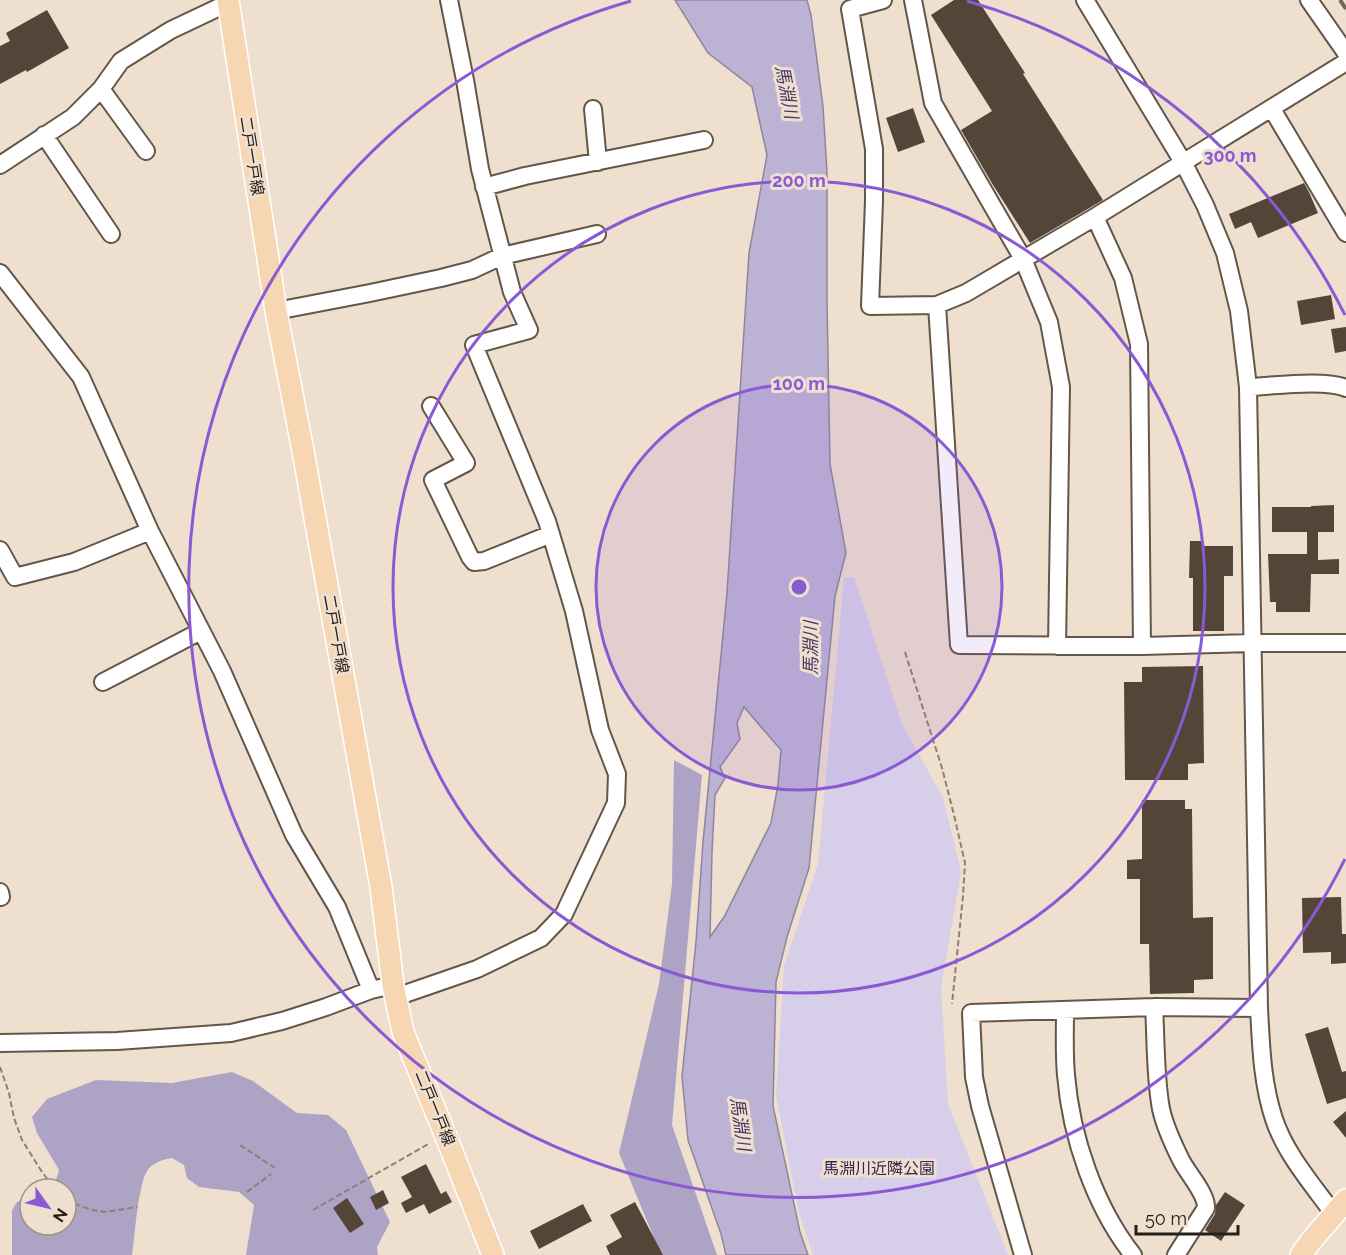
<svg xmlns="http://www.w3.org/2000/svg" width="1346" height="1255" font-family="Raleway,'Noto Sans JP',sans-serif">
<rect width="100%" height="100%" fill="#efdfcf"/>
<!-- green -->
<path fill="#d7cfe9" d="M854 577 902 724 943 798 961 872 941 988 948 1104 1008 1255H813L799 1213 776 1095 784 966 818 864 844 578Z"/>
<!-- forest -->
<path fill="#ada3c5" d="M674 760 702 775 672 1125 717 1255H661L619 1153 659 984 672 884Z
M232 1072 253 1081 297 1113 328 1115 346 1130 390 1222 377 1247 378 1255H246L254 1205 239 1192 199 1187 187 1178 184 1165 172 1158C164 1159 156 1162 150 1167 138 1177 135 1237 132 1255H12V1211L16 1203 30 1195V1225H66V1189H41L56 1180 59 1170 37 1133 32 1117 47 1099 96 1080 172 1083Z"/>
<!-- water -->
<path fill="#bcb2d4" stroke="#8f869c" stroke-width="1.5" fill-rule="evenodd" d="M675 0H807L811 15 823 106 827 172V302L830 464 846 553 835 596 809 868 787 937 776 982 773 1106 800 1232 808 1255H726L721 1234 688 1140 682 1076 696 942 703 842 727 593 749 253 767 155 752 87 708 53ZM744 707 781 750 778 785 771 823 724 917 710 937 712 852 715 795 725 778 720 767 740 739 737 723Z"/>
<!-- building -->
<path fill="#534638" d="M954 0H978L1025 73 1023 74 1103 200 1030 243 993 185 961 130 992 111 931 15Z
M47 10 69 48 27 72 26 70 0 84V46L10 41 6 33Z
M913 108 925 142 898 152 886 118Z
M1304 183 1309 192 1318 213 1258 238 1251 222 1235 229 1229 214Z
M1331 295 1335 319 1301 325 1297 301Z
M1346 327V351L1335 353 1331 329Z
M1334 505V532H1318V560L1339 559V574H1311L1310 612H1276V602H1270L1268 554H1307V532H1272V507H1311V506Z
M1190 541H1203V546H1233V576H1224V631H1193V578H1189Z
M1203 666 1204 763 1188 764V780H1125L1124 682H1142V667Z
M1142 800H1185V809H1192L1193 918 1213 917V979L1194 980V993L1150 994 1149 944H1140V879H1127V860L1142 859Z
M1341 897 1342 934H1346V963L1331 964V952L1303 953 1302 898Z
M1328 1027 1342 1072 1346 1071V1098L1327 1104 1305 1034Z
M1346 1111V1138L1333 1122Z
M426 1164 441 1194 446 1191 452 1202 429 1214 424 1204 406 1213 401 1203 412 1197 401 1177Z
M383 1190 389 1203 376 1210 370 1197Z
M1225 1192 1245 1205 1221 1241 1205 1230 1215 1214 1216 1205Z
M347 1198 364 1224 350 1233 333 1208Z
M635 1202 663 1255H610L606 1246 622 1237 610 1215Z
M583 1204 592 1221 539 1249 530 1231Z"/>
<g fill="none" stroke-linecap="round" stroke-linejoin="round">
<!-- minor casing -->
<g stroke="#645648" stroke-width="20">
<path id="minor" d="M883 0 850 9 874 149V201L870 306 937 305 966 293 1095 217 1346 62
M913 0 933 103 1023 259 1049 322 1061 387 1057 646
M1085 0 1183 162 1205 205 1225 253 1239 311 1248 387 1259 1008C1261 1045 1262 1083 1274 1119 1285 1153 1312 1184 1333 1213
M1309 0 1346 53
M101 89 146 151
M593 109 598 162
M1272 109 1346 233
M44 135 111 234
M0 165 73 117 101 89 121 61 171 30 228 3
M484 187 525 176 704 140
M1095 217 1123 278 1139 344 1142 646
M0 273 81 377 150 531 222 671 294 835 337 907 371 990
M937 305 959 645 1142 646 1252 643H1346
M276 311 370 293 441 278 472 270 502 256 597 234
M1248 387C1273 386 1325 379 1346 388
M431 406 466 463 433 480 470 557 474 562 484 561 551 534
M0 550 15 577 74 562 150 531
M103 682 201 631
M0 892 1 897
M396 997 477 969 541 938 564 914 616 803 617 774 600 730 574 611 547 521 474 345 529 330 512 292 480 169 465 80 449 0
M1154 1007C1156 1040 1155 1077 1161 1109 1165 1127 1173 1144 1181 1160 1188 1174 1207 1194 1206 1208L1176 1255
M1065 1010C1065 1032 1064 1054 1066 1075 1071 1137 1095 1207 1133 1255
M0 1043 117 1041 231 1033 282 1021 326 1007 371 990 393 985
M1023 1255 980 1106 974 1077 971 1013 1154 1007 1259 1008"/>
</g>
<!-- major casing -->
<g stroke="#fff" stroke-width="24">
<path id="major" d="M228 0 276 311 303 451 381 887 393 985 403 1032 445 1134 493 1255
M1301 1255 1311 1241 1346 1200"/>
</g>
<!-- path -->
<path stroke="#8b8175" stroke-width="2" stroke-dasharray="6 3" stroke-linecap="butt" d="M905 652 942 768 954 815 965 863 963 896 952 1004
M0 1067 9 1093 14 1118 22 1140 42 1172 55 1189
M240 1145 275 1168
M247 1192 271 1174
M66 1201 92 1210 105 1212 137 1207
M313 1210 430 1143"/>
<!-- minor -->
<use href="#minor" stroke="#fff" stroke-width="16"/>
<!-- major -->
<use href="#major" stroke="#f7d6b3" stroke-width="21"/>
<!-- rail -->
<path stroke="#6e655b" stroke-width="4" stroke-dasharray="12 6" stroke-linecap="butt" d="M1340 0 1346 9"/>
</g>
<!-- distance rings -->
<circle cx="799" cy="587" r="203" fill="#895ad3" fill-opacity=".12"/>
<g fill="none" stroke="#895ad3" stroke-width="3">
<circle cx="799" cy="587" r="203"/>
<circle cx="799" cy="587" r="406"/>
<path d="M1345 859A610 610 0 1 1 631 1M967 1A610 610 0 0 1 1345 315"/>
</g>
<g text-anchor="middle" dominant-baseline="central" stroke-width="6" stroke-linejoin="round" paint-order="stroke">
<!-- street labels -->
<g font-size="16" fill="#252019" stroke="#efdfcf">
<text transform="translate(252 156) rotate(81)">二戸一戸線</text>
<text transform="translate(336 634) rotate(80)">二戸一戸線</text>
<text transform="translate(435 1108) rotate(68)">二戸一戸線</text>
</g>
<!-- park labels -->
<g font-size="16" fill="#372754" stroke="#efdfcf">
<text x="879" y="1168">馬淵川近隣公園</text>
</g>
<!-- water labels -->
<g font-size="18" font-style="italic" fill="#473765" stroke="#efdfcf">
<text transform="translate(787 92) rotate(79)">馬淵川</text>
<text transform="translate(810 648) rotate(-90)">馬淵川</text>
<text transform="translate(741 1124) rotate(82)">馬淵川</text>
</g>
</g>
<circle cx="799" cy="587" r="9" fill="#895ad3" stroke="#efdfcf" stroke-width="3"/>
<g font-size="18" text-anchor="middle" font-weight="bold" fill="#895ad3" stroke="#efdfcf" stroke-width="6" stroke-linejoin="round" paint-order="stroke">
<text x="1230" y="162">300 m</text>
<text x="799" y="187">200 m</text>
<text x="799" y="390">100 m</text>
</g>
<!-- north arrow -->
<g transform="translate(48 1207) rotate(124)"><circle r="28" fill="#efdfcf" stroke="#9e9386" stroke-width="1.5"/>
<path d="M0-4.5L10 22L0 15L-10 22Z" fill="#895ad3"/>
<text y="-9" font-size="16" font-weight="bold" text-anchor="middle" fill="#252019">N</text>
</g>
<!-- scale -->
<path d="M1136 1225v9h102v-9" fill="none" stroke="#252019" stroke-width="3"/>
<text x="1145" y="1225" font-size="18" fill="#252019" stroke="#efdfcf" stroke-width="4.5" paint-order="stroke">50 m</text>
</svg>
